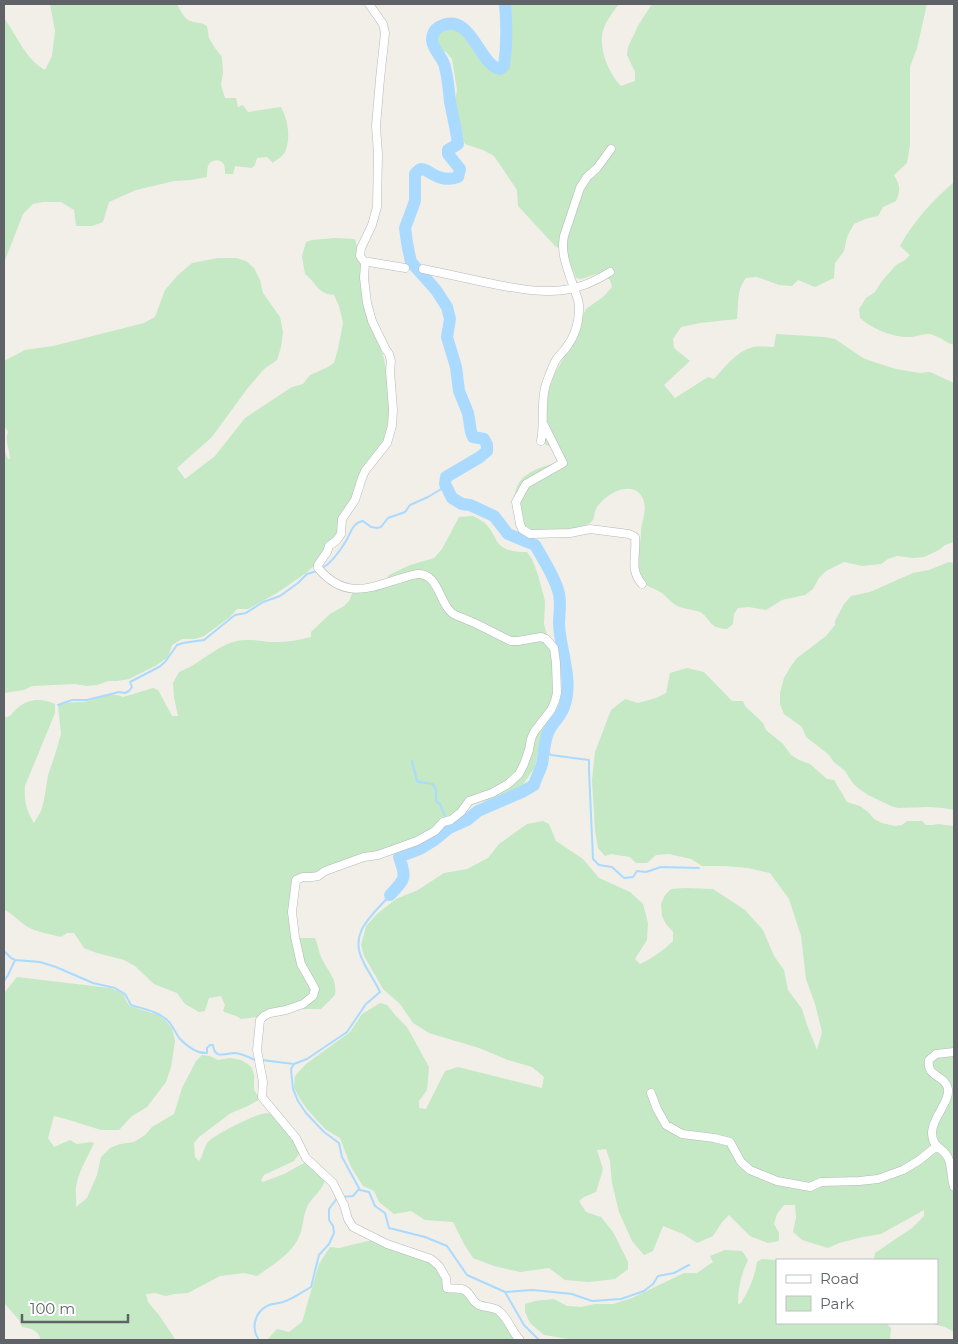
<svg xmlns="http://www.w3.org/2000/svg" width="958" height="1344" font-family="Montserrat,sans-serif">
<rect width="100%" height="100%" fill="#f1efe8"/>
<!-- green -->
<path fill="#c5e8c5" d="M50 4H177C180 10 184 18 190 21 197 24 199 21 207 26L209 38 215 48 222 57 223 72 221 85 225 98H236L238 107 243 105 248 112 281 107C288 120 291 138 285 152 283 156 276 160 273 163L267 157 257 158 255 165 252 168 235 166 233 174H225C225 171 225 167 224 165 221 159 213 159 209 164 207 167 207 173 207 177L191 180 174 181 136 190 109 202 103 222 92 226H76L74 210 61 202H43L33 204 23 214 4 263V18C17 35 25 59 45 70L52 56 55 31Z
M508 4H619C613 12 605 22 603 31 598 48 609 74 621 86L635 81V72L627 55 628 47 639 24 652 4H927L917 48 910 67V145L907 163 894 175C900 185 901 190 896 201L883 207 878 216 865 219 854 224 847 237 844 251 835 263 834 278 815 287 798 280 792 286 779 285 757 277 746 278C736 290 739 305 737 319L700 323 681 327 673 339 674 348 690 361 664 385 675 398 708 377 714 379C725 367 737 351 753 347 759 346 767 347 774 347L776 334 824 337 835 339 863 358 874 362 896 369 920 373 930 372 954 383V542L945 545 939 550 924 557 913 558 897 556 888 559 881 564 862 566 844 562 826 571 819 578 813 589 805 595 782 600 766 610 749 607 738 608 734 614 733 624 727 629C724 629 719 628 716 627 709 624 707 615 700 612 692 609 681 609 674 604 669 601 666 595 660 592 654 588 646 587 641 580 634 568 639 555 640 543 641 538 641 533 641 528 644 516 649 502 638 492 625 482 602 497 596 509 593 514 596 521 588 524 579 529 537 534 529 530 522 526 516 515 515 508 511 477 531 470 555 463L557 459 554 449 545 444 546 397 555 373 576 337 581 319 586 309 603 297 612 287 610 280 600 273 581 279 576 278 566 252 555 246 518 206 517 190 494 156 483 150 465 144 459 130 454 107 457 90 452 59 446 52 440 51 436 35C455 6 477 53 489 66 491 69 495 71 498 73L504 70 507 65 510 23Z
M954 182V345C946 343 941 337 933 335 925 332 918 337 910 337 894 338 872 329 860 318L859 309 866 298 875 292 882 281 896 265 905 260 910 255 900 246C913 222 933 200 954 182Z
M335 238 355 239 362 267 366 312 383 355 387 373 390 409 385 440 350 505 337 532 316 564 306 573 277 593 248 609H237L230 617 204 636 195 639H182L172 645 168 657 157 665 129 679 117 681H108L97 685 87 686 75 684 32 686 24 690 4 693V449L8 459H10C10 449 4 441 8 432L4 425V361L25 350 53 346 144 323 155 317 165 290 177 276 192 263 218 258H236L246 261 254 268 260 280 263 293 280 317 283 332 281 347 277 360 264 369 247 389 212 437 177 468 185 479 215 456 245 418 292 387 303 384 310 375 326 368 334 363 338 349 343 323 339 306 334 295C316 293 318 284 305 274L302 256 306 242 312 240Z
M473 516C479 519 485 522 489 528 496 536 495 544 506 549 513 552 520 552 527 552L532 559 538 575 545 601 544 624 551 650 558 700 540 739 535 767 520 789 502 797 481 802 456 811 434 826 420 837 313 874 298 877 292 938H315C318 945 319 954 323 961 330 974 337 979 335 995L321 1009H283L259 1017 241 1019C235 1014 229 1015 223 1011L225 1005 221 996 209 998 205 1011 199 1012 185 1004 177 993 154 984 135 966 124 960 97 953 84 948 74 933H67L61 937C49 934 36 932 26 926 19 921 12 914 4 909V718L10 716C22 700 37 696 55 704V713L25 786C24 801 26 810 34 823L41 811 44 800 48 775 54 758 61 734 58 705C69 702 72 702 83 702 96 701 110 690 123 697L153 688 158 690 172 716H178L174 697 173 683 179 672C199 665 215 646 237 641 249 638 264 642 276 642 287 642 300 640 311 637V632L330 614 344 606 349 601 353 591 379 588 389 575 410 565 434 558 442 549 459 517Z
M949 562 954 563V810L943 808 929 807 898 808 891 806 868 795 858 788 852 782 845 771 834 762 828 754 806 737 802 727 784 714 780 704V693L784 678 791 666 797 658 826 636 835 625V621L844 604 851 596 870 592 913 573 929 570Z
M687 668 704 672 732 701H743L745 706 763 723 766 730 783 744 791 755 799 760 810 764 827 779 834 780 847 802 860 806 869 813 874 819 882 823 895 826 902 825 907 821H922L926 825H933L938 824 954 826V1332L945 1327 928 1323H937V1260H874L875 1253 912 1228 924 1216V1210L881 1234 863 1237 839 1243 828 1248 802 1240 793 1232 796 1218 795 1205H784L777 1214 774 1224 779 1233V1241L768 1243 750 1236 729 1215 722 1222 713 1236 697 1243 683 1234 663 1226 653 1251 644 1255 632 1241 619 1212 612 1183 610 1161 606 1149 597 1150 603 1169 596 1192 584 1197 579 1201 586 1212 601 1217 613 1232 628 1262V1269L615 1279 589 1282 565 1280 549 1268 520 1272 494 1266 473 1258 464 1244 453 1222 425 1220 411 1211 394 1214 379 1202 374 1191 363 1186 351 1167 340 1138 325 1129 307 1109 300 1099 294 1088 295 1076 306 1064 350 1032 362 1014 380 1003 387 1005 396 1016 407 1027 429 1067 427 1090 419 1101V1108L426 1109 445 1071 458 1067 542 1088 544 1077 532 1067 508 1060 479 1048 429 1033 413 1023 400 1004 383 989 364 956 361 945 366 926 377 914 396 899 418 890 444 873 467 869 488 858 499 844 527 824 543 821 549 824 556 841 583 859 599 878 630 892 643 904 648 923 647 940 635 959 640 964C651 959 664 950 673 941V932L666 924 662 916 661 904 665 895 671 889 685 888 713 889 745 910 763 930 774 956 784 970 788 990 802 1009 807 1025 817 1050 822 1032 815 1004 806 979 801 936 789 899 770 873 748 868 725 866H702L691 859 669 854 656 855 647 863H636L630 857 611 854 605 856 598 848 595 831 592 780 595 752 611 710 625 699 638 703 656 698 666 693 670 673Z
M17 977 110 988 119 991 124 995 126 1001 130 1006 158 1015 165 1020 172 1028 175 1041 171 1067 166 1082 147 1107 132 1116 119 1130H101L66 1119 54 1116 48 1138 54 1147 70 1140 77 1144 91 1142 94 1143C88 1157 78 1172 76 1187 75 1192 77 1200 76 1207L87 1198 97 1175 101 1157 110 1148 120 1144 134 1142 145 1135 152 1127 174 1114 182 1088 196 1061 202 1055 210 1056 218 1060 230 1058 241 1060 249 1065 252 1068 254 1075V1090L260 1099 248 1106 231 1113 199 1137 194 1143 195 1157 199 1161C204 1155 203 1147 209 1141 218 1133 250 1117 262 1114 265 1113 270 1113 273 1115 282 1120 292 1140 298 1149L299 1154 294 1161 264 1175 261 1180 263 1182 284 1174 304 1163 307 1162 325 1179C324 1189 313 1196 308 1205 302 1216 304 1228 298 1239 290 1255 271 1266 257 1276L244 1273 220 1276 188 1293 174 1294 166 1296 155 1293 146 1294 148 1302 159 1315 175 1339 182 1340H41C38 1330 32 1329 22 1327L19 1320 4 1303V993Z
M372 1240 390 1248 430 1263 457 1291 498 1313 517 1340H267L277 1329 289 1332 302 1322 319 1264 330 1247 339 1248Z
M725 1250 742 1251 748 1260C741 1274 738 1288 738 1304L741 1303C749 1290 755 1277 757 1262L762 1259 777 1260V1323H886L891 1328 890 1340H575L544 1335 530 1323 525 1312V1304L535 1301 554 1299 567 1306 581 1307 595 1304H613L632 1298 684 1273H697L713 1262 710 1256Z"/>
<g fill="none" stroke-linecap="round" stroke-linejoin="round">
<!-- stream -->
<path stroke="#aadaff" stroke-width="2" d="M321 569C330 564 340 551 346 541 351 533 352 523 363 521L371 527 377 528 381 527 388 518 405 512 410 505 428 497 446 486
M58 705 72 700H87L119 692 125 693 129 691 132 687 130 682 159 667 165 662 177 645 183 643 204 640 235 615 246 613 263 602 280 596 298 583 307 574 317 571
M544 749 551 755 589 760V771L593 859 599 865 612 867 624 878 633 877 637 871 646 872 661 867 699 868
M412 761 417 781C423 784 427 782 433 784L436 790V801L440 804 446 819
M390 895C373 915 348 932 363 961 368 972 375 981 380 992L366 1004 347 1032 307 1059 294 1064 291 1069 293 1089 298 1101 306 1113 324 1132 339 1143 342 1157 360 1190 369 1192 375 1206 385 1213 389 1228 425 1237 447 1246 467 1275 505 1292 533 1290 572 1294 592 1301 621 1299 644 1291 653 1284 658 1276 674 1273 689 1265
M4 951 11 958 15 960 40 962 56 967 93 983 115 988 125 994 131 1005C143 1009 157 1011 167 1020 173 1025 175 1033 180 1039 187 1046 197 1054 207 1053V1048L210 1045H213C215 1060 224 1053 235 1053 243 1054 249 1057 255 1060
M4 981 8 975 15 960
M262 1060 294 1064
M343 1197 353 1196 359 1189
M505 1292 524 1325 539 1340
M259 1340C251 1329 254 1313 267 1306 272 1303 278 1304 283 1302 293 1299 302 1292 311 1287L319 1255 329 1244 334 1233 333 1226 329 1220V1209L338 1197"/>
<!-- river -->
<path stroke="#aadaff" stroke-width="12" d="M390 895C405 879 407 878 399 857L420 849 433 841 449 828 467 820 478 811 522 792 534 785C536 777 540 772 542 764 544 753 544 743 548 733 552 722 562 717 565 704 573 678 560 650 559 624 559 612 562 602 558 590 553 574 543 559 535 545L508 534 494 516 470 505 462 504 452 498 445 484 446 477 480 457 487 451V445L484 439 473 437 471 432 468 413 459 391 456 367 447 337 450 319 447 307 436 290 411 262 407 243 405 228 415 201V174C417 172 418 170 421 169 425 169 427 171 429 172 438 178 448 181 458 177L460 169 448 154V150L458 144C456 130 453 116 450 102 449 91 448 79 445 67 443 57 433 51 432 40 432 34 434 30 439 27 471 9 479 66 500 69L504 66C507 45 507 25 505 4"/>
<!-- street casing -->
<g stroke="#b5b8bc" stroke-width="9">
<path id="street" d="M369 4 383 24 385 33 380 79 376 126 378 154 377 207 372 225 361 248 360 256 365 263 364 278 367 303 372 321 385 348 389 354 391 361 390 371 393 410 392 426 387 443 365 471 362 478 355 500 342 519 341 534 337 540 329 546 327 552 318 565V568C350 606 379 582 417 574 438 572 439 602 451 612 455 616 461 617 465 619 481 625 495 634 511 641H518L541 637 546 639 554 648 556 663 557 693 555 701 551 710 534 732 531 739 529 750 524 764 519 774 508 784 492 793 469 801 461 812 451 820 443 822 435 831 417 841 378 855 364 857 325 871 318 876 312 877H303L296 880 292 912 295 937 301 964 315 989 313 996 303 1004 286 1010 270 1013 264 1016 260 1020 257 1050 263 1082 262 1097 296 1138 306 1158 333 1183 344 1205 348 1219 353 1227 387 1244 431 1259 439 1266 446 1278 447 1288C452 1289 458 1288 462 1289 471 1291 471 1302 479 1305 486 1308 494 1306 500 1312 509 1320 512 1332 520 1340
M365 263 369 262 405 268
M423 269C448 274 473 280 498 285 520 289 542 293 564 290 580 288 596 281 610 272
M544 425 563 463 526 484 516 502 520 524 522 529 530 534 570 533 590 529 629 534 635 537C637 554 629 570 642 584
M541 441C545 422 540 402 546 384 549 376 552 367 556 360 559 355 563 352 566 348 575 336 579 323 579 309 580 303 577 297 575 291 569 272 560 255 564 236L580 188 587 177 597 168 611 149
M954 1052 936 1054 929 1060C926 1078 945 1074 948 1089 950 1102 933 1116 932 1132 932 1150 945 1147 949 1160 952 1169 951 1178 954 1187
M651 1093 657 1109 666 1125 682 1134 714 1138 730 1142 741 1162 750 1170 777 1181 810 1187 821 1182 859 1181 878 1179 903 1170 918 1161 937 1146"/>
</g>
<!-- street -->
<use href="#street" stroke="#fff" stroke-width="8"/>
</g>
<!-- border -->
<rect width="958" height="1344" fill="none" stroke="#5f6368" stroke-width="10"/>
<!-- legend -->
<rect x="776" y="1259" width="162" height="65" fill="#ffffff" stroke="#bfc1c3"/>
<rect x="786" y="1275" width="25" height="8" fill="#ffffff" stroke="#bfc1c3"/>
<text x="820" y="1284" font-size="15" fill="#5f6368">Road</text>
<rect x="786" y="1296" width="25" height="15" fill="#c5e8c5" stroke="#bfc1c3"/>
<text x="820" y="1309" font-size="15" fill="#5f6368">Park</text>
<!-- scale -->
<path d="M22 1314v8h106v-8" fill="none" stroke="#5f6368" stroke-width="2.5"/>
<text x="30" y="1314" font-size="15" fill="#5f6368" stroke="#ffffff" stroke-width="4" paint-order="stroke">100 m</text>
</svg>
